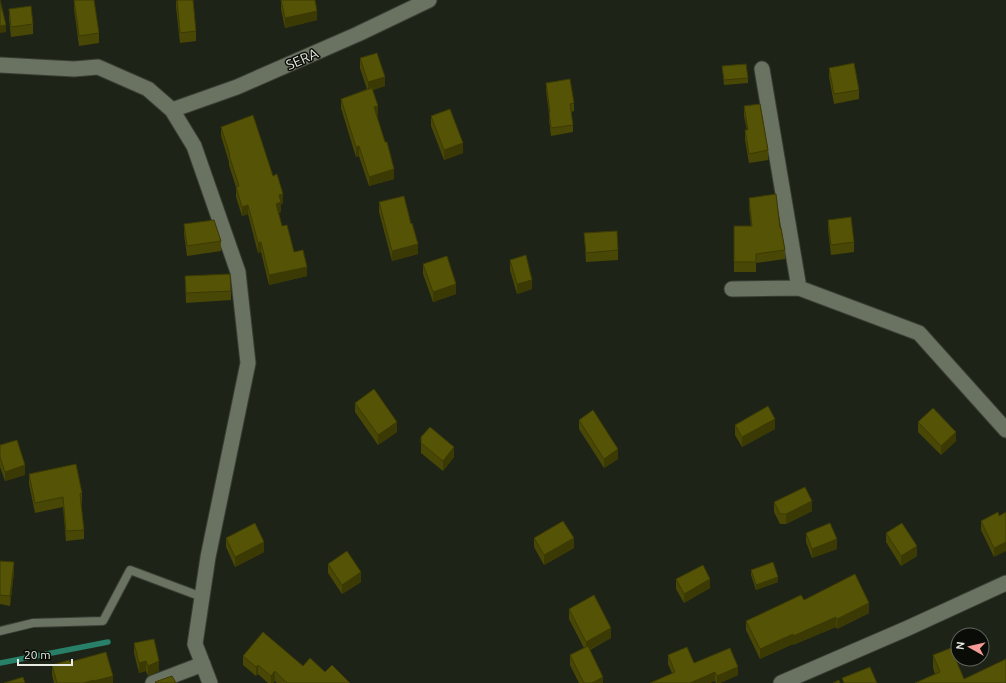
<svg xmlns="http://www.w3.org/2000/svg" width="1006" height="683" font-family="Ubuntu,sans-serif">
<rect width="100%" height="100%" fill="#1d2417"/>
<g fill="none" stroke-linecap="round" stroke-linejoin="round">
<!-- stream -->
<path stroke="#288069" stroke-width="5.5" d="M0 663 108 642"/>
<!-- service casing -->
<g stroke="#393e34" stroke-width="10">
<path id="service" d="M0 631 33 623 103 621 130 570 202 597"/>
</g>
<!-- minor casing -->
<g stroke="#393e34" stroke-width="17">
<path id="minor" d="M0 65 74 69 98 67 148 89 172 110 194 146 238 272 248 363 208 557 195 644 210 683
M762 69 799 288
M172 110 237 87 358 34 429 0
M732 289 799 288 919 333 1006 430
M153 683 203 664
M781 683 908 628 1006 583"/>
</g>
<!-- service -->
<use href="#service" stroke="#6a7262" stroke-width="8"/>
<!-- minor -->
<use href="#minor" stroke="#6a7262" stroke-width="15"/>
</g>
<!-- wall -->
<path fill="#494705" d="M74 0 99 33V43L79 46 74 9Z
M176 0 196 31V41L180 43 176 7Z
M281 0 317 20 285 28 281 9Z
M9 9 33 24V34L11 37 9 19Z
M360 58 385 86 372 90 378 115 377 116 394 179 369 186 359 156 356 157 341 108V99L367 89 360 68Z
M722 66 748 78V83L724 85Z
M829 68 859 90V99L834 104 829 77Z
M546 83 574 103V111L571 112 573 125V132L551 136 549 120V113L546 91Z
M744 106 768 150V160L749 163 745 140V130H747L744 116Z
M431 116 463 153 444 160 431 126Z
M221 127 273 176 283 203 281 204V212L279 213 282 226 294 252 307 276 269 285 261 252 258 253 248 214 242 216 236 197V187L229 165V162L221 136Z
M749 198 780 228 785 250V259L756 263V272H734V226H751L749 207Z
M379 202 418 254 392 261 379 212Z
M828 220 854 242V252L831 255 828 229Z
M184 224 221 241V251L187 256 184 234Z
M584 233 618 250V260L586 262Z
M510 260 532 289 517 294 510 270Z
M423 264 456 294 433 302 423 274Z
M185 276 231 291V300L186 303Z
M355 403 397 432 378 445 355 412Z
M579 420 618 459 604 468 579 429Z
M918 422 956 441 941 455 918 432Z
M735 425 775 429 742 447 735 435Z
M421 437 454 457 443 471 421 453Z
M0 445 25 475 5 481 0 467Z
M29 474 82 493V503H81L84 530V539L66 541 63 507 35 513 29 484Z
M774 502 812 511 786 524H780L774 512Z
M999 516 994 557 981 530V521Z
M806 533 837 549 812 558 806 542Z
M886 533 917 556 901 566 886 542Z
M226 538 264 552 235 567 226 547Z
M534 538 574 548 544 565 534 547Z
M0 561 14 572 10 606 0 604Z
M328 564 361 582 342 594 328 573Z
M751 570 778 582 756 590 751 575Z
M676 579 710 588 684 603 676 589Z
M804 600 869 613 837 629 836 627 793 645V644L760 659 746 630V621Z
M569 609 611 638 590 650 603 683H579L570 665V655L584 648 569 619Z
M134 643 159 671 148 676 146 671 139 673 134 653Z
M668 655 694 663 738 675 720 683H716L715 681 672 673 668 664Z
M933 655 964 679 1006 683H915L935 674 933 668Z
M243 656 303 666 325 672 350 683H277L275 681 273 683H268L258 674 256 676 243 665Z
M70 662 113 683H54L52 675V665Z"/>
<!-- shaded-wall -->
<path fill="#3c3a04" d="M317 11V20L285 28V18Z
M6 25V32L0 33V26Z
M385 77V86L368 92V82Z
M378 106V115L374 116V107Z
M463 143V153L444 160V150Z
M359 146V156L356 157V147Z
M394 169V179L369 186V177Z
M283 194V203L281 204V212L276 213V204L279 195Z
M248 205V214L242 216V207Z
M261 242V252L258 253V243Z
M418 244V254L392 261V251Z
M307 267V276L269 285V275Z
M532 280V289L517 294V284Z
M456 284V294L433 302V292Z
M775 419V429L742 447V437Z
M397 422V432L378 445V435Z
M956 432V441L941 455V446Z
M454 447V457L443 471V461Z
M618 449V459L604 468V459Z
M25 465V475L5 481V472Z
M812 501V511L786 524V514Z
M574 538V548L544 565V555Z
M837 539V549L812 558V549Z
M264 542V552L235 567V557Z
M1006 542V551L994 557V548Z
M917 546V556L901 566V556Z
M14 562V572L10 606V596Z
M361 572V582L342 594V585Z
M778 577V582L756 590V585Z
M710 579V588L684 603V594Z
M869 603V613L837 629V619Z
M836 617V627L793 645V636Z
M611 628V638L586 651V642Z
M793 634V644L760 659V649Z
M146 661V671L139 673V663Z
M159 661V671L148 676V666Z
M258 665V674L256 676V667Z
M738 667V675L720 683H717V676Z
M275 671V681L273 683H271V676Z
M715 672V681L710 683H690Z
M113 676V683H94V681Z
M603 677V683H592Z
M94 680V683H83Z"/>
<!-- building -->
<path fill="#555306" stroke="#3c3a04" d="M0 0 6 25 0 26Z
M74 0H94L99 33 79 36Z
M177 0H193L196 31 180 33Z
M281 0H315L317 11 285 18Z
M31 6 33 24 11 27 9 9Z
M377 53 385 77 368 82 360 58Z
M854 63 859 90 834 94 829 68Z
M746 64 748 78 724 80 722 66Z
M570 79 574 103 570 104 573 125 551 128 549 112H550L546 83Z
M372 88 378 106 374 107 385 142H387L394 169 369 177 359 146 356 147 341 99Z
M760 104 768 150 749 154 745 130H748L744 106Z
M450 109 463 143 444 150 431 116Z
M253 115 273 176 277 174 283 194 279 195 281 202 276 204 282 226 287 225 294 252 303 250 307 267 269 275 261 242 258 243 248 205 242 207 236 187 239 186 229 155H230L221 127Z
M776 194 780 228H781L785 250 756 254V262H734V226H752L749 198Z
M404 196 411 224 412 223 418 244 392 251 379 202Z
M851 217 854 242 831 245 828 220Z
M214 220 221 241 187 246 184 224Z
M617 231 618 250 586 253 584 233Z
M526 255 532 280 517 284 510 260Z
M447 256 456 284 433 292 423 264Z
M230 274 231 291 186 293 185 276Z
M374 389 397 422 378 435 355 403Z
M768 406 775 419 742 437 735 425Z
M933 408 956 432 941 446 918 422Z
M593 410 618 449 604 459 579 420Z
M430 427 454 447 443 461 421 443V437Z
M17 440 25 465 5 472 0 457V445Z
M76 464 82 493 80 494 84 530 66 531 63 497 35 503 29 474Z
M805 487 812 501 786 514H780L774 502Z
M998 512 999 516 1006 512V542L994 548 981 521Z
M563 521 574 538 544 555 534 538Z
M255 523 264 542 235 557 226 538Z
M830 523 837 539 812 549 806 533Z
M902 523 917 546 901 556 886 533Z
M347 551 361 572 342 585 328 564Z
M0 561 14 562 10 596 0 595Z
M773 562 778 577 756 585 751 570Z
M703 565 710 579 684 594 676 579Z
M855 574 869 603 837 619 836 617 793 636V634L760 649 746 621 801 595 804 600Z
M594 595 611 628 586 642 569 609Z
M263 632 303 666 310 658 325 672 332 665 350 683H287L275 671 271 676 258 665 256 667 243 656Z
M154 639 159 661 148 666 146 661 139 663 134 643Z
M588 646 603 677 592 683H584L570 655Z
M687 647 694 663 730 648 738 667 717 676 715 672 690 683H650L675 672 668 655Z
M951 648 964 679 1006 659V683H915L940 672 933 655Z
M106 652 113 676 94 681V680L83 683H57L52 665 69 660 70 662Z
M870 667 877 683H844L842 678Z
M172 676 176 683H156L155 682Z
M23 677 25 683H4Z
M839 680 840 683H833Z"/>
<g text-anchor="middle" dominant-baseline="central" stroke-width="3" stroke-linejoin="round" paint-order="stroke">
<!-- street labels -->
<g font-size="14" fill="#e7ebe2" stroke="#090c07">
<text transform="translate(302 59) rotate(-24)">SERA</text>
</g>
</g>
<!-- north arrow -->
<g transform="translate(970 647) rotate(278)"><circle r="19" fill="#090c07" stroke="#62655f"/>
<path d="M0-3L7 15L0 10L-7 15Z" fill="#f59b98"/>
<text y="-6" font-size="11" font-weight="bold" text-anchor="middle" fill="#e7ebe2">N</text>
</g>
<!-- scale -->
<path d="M18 659v6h54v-6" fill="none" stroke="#e7ebe2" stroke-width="2"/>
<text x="24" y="659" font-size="12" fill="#e7ebe2" stroke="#090c07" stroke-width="3" paint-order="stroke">20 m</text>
</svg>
